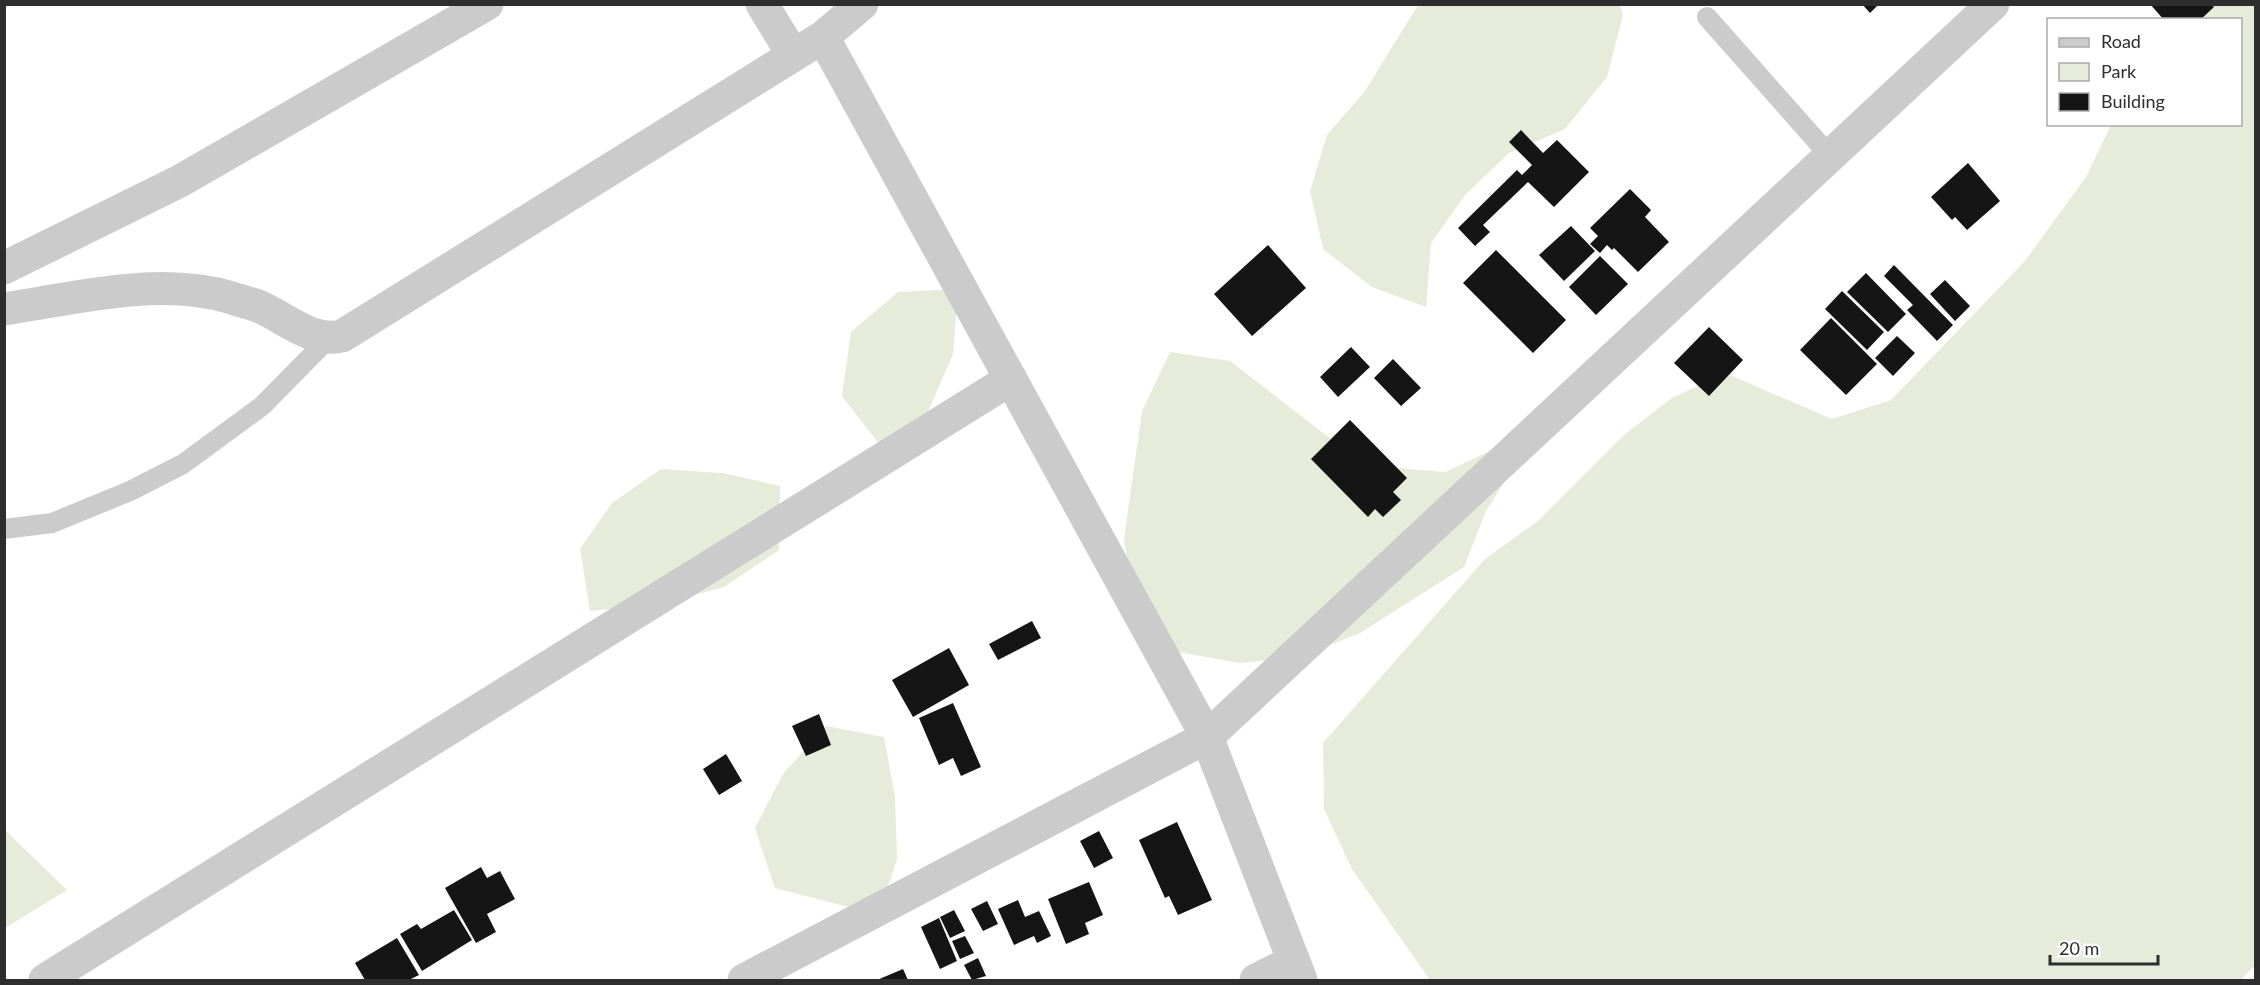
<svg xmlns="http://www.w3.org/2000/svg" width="2260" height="985" font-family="Lato,sans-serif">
<rect width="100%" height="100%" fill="#fff"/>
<!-- green -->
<path fill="#e7ecda" d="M1418 5H1620L1623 15 1607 77 1565 129 1509 153 1465 195 1431 243 1426 307 1372 287 1323 249 1310 191 1327 135 1365 91Z
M2202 5H2255L2256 964 2241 980H1430L1352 869 1324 809 1323 743 1485 559 1538 521 1625 434 1672 398 1725 373 1832 419 1891 400 2025 261 2086 177 2111 125 2240 124V20L2183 19Z
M958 289 953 354 927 414 889 457 842 396 851 332 898 292Z
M1170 352 1230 361 1331 439 1385 467 1445 472 1499 447 1518 461 1486 511 1464 567 1360 633 1300 657 1240 663 1178 652 1133 601 1124 539 1142 411Z
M661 469 723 473 780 486 779 550 724 587 662 604 590 611 580 549 612 503Z
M826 726 884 737 895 797 897 859 879 915 775 888 755 828 783 774Z
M5 830 67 890 5 928Z"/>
<!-- building -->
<path fill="#151515" d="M1862 4H1879L1870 13Z
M2150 4H2211L2214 7 2200 20H2164Z
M1521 130 1543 153 1557 140 1589 172 1554 207 1528 182 1483 225 1490 232 1475 246 1458 228 1517 170 1522 175 1532 165 1509 142Z
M1968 163 2000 201 1967 230 1955 217 1952 220 1931 197Z
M1630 189 1651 210 1645 217 1669 242 1638 272 1614 248 1612 250 1607 245 1600 253 1590 244 1598 236 1590 228Z
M1571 226 1595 251 1564 281 1539 255Z
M1268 245 1306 288 1252 336 1214 294Z
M1496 250 1566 320 1533 353 1463 283Z
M1600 256 1628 284 1596 315 1569 287Z
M1894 265 1953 325 1937 341 1907 310 1913 305 1884 276Z
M1866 273 1906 314 1888 332 1847 292Z
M1945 280 1970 306 1955 321 1930 294Z
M1842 291 1884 332 1867 350 1825 309Z
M1831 318 1877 364 1846 395 1800 350Z
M1709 327 1743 360 1709 396 1674 363Z
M1897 336 1915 353 1893 376 1875 358Z
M1351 347 1370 367 1338 397 1320 377Z
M1393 359 1421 388 1401 406 1374 378Z
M1350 420 1407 478 1393 492 1401 500 1383 517 1375 509 1368 517 1311 459Z
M1032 621 1041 638 998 660 989 644Z
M949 648 969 685 913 717 892 680Z
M953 703 981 767 961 776 953 758 939 765 919 718Z
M819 714 831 745 806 756 792 726Z
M726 754 742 781 719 795 703 769Z
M1177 822 1212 900 1178 915 1169 896 1165 898 1139 840Z
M1099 831 1113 858 1094 868 1080 841Z
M481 867 487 878 500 871 515 899 487 914 496 932 476 943 445 888Z
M1089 882 1103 915 1085 923 1089 934 1066 944 1048 899Z
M1018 900 1025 917 1039 911 1051 936 1037 943 1034 936 1014 945 998 909Z
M987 901 998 924 983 931 971 909Z
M454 910 472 940 422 971 400 934 417 924 421 929Z
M954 910 965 931 950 938 940 917Z
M939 918 957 961 940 969 921 927Z
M965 936 974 953 960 959 952 941Z
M397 938 419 975 409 980H365L355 963Z
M978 958 986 976 972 980 964 965Z
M903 969 908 980H877Z"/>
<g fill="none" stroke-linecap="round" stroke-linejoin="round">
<!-- service -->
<path stroke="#cbcbcb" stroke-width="20" d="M1707 17 1830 156
M4 529 52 523 130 491 183 464 262 406 328 339"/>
<!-- minor -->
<path stroke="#cbcbcb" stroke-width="33" d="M762 4 793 55
M823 37 1207 737 1301 980
M4 268 180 181 487 4
M4 309C78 298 160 276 232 298 241 301 250 303 258 306 286 318 311 343 342 336L823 37 862 4
M45 980 1011 379
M744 980 1207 737 1993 4
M1256 980 1294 961"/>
</g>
<!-- border -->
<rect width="2260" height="985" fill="none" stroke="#2e2e2e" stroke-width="12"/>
<!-- legend -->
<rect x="2047" y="18" width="195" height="108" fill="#ffffff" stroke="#ababab" stroke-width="1.5"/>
<rect x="2059" y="38" width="30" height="9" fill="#cbcbcb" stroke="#ababab" stroke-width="1.5"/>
<text x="2101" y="48" font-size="18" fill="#2e2e2e">Road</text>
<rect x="2059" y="63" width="30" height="18" fill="#e7ecda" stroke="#ababab" stroke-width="1.5"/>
<text x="2101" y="78" font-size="18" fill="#2e2e2e">Park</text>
<rect x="2059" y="93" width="30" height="18" fill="#151515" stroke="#ababab" stroke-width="1.5"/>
<text x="2101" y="108" font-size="18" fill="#2e2e2e">Building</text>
<!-- scale -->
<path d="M2050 955v9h108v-9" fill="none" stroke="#2e2e2e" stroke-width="3"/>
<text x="2059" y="955" font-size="18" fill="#2e2e2e" stroke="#ffffff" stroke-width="4.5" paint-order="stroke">20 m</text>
</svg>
